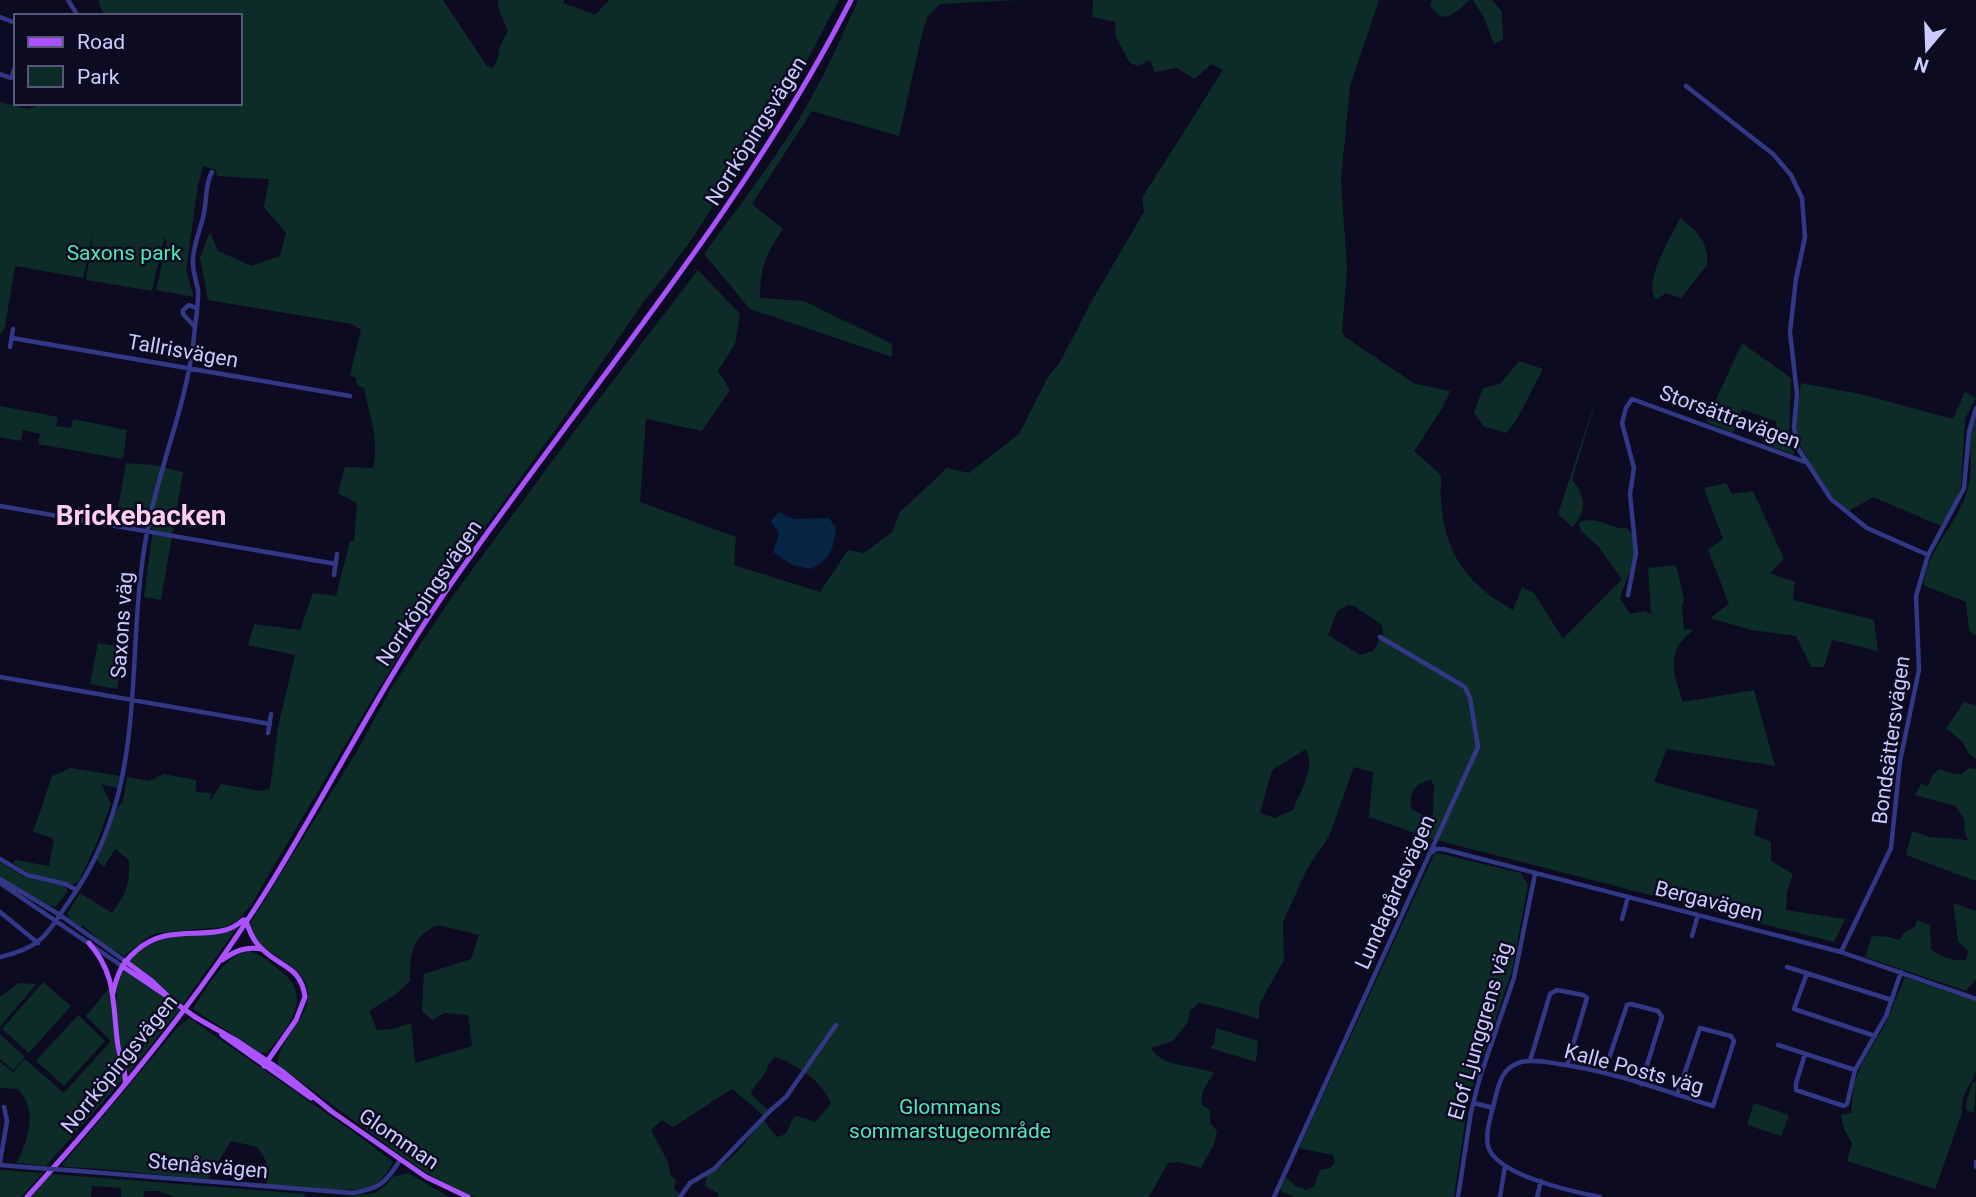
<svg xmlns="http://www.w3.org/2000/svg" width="1976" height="1197" font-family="Roboto,sans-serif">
<rect width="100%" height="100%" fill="#0c0b21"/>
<!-- green -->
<path fill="#0e2c27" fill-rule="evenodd" d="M98 0H443L487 66 493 68 498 58 499 49 508 31 498 8V0H564V3L595 15 609 0H839L794 85 760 141 721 193 694 236 664 277 644 301 566 415 442 587 373 698 251 905 235 923 223 927 158 933 151 935 124 956 103 944 83 925 81 927 70 920 67 914 80 893 112 913C126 893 130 885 129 860L115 849 104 867 97 860 118 807 123 802 127 777 149 781 164 774 196 780V792L211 793 210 801 221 784 260 791 270 789 278 727 295 655 248 645 254 624 300 630 313 593 336 596 350 541H354L357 503 338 493 345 467 373 468C380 440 369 415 364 388L357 385 356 378 350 375 361 330 352 324 208 300 200 257 210 232 218 251 252 266 280 256 286 233 264 207 269 179 217 176 216 170 203 166 198 185 186 270 194 297 156 290 167 242 164 238 152 291 86 280 94 230 83 278 15 266 5 327 0 334V102L28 109 47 103H240V16H104Z
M858 0H1020L940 4 928 16 923 30 899 136 812 111 752 204 783 229C766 254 760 267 760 298L804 301 892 344V357L750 309 704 254C736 210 769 167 798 121 821 83 840 41 858 0Z
M1093 0H1379L1350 86 1341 179 1347 269 1342 332 1345 337 1415 384 1450 391 1443 407 1414 451 1441 475C1441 484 1440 493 1441 502 1445 555 1468 585 1513 610L1522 587 1534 593 1563 639 1622 579 1598 546 1582 532 1579 525 1581 521C1603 517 1611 530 1627 528 1646 546 1626 578 1620 598L1630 614 1644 611 1651 614 1648 568 1676 565 1684 599 1682 606 1684 630 1691 629 1692 631C1665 652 1673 674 1683 702L1754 690 1775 766 1667 749 1654 782 1758 810 1754 835 1771 842V861L1793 874 1787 892 1786 910 1845 919 1834 942 1432 839 1369 817 1373 772 1354 767 1329 836 1307 869 1283 922 1284 960 1259 1005V1019L1219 1007 1199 1003 1190 1011 1188 1022 1173 1041 1151 1048C1162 1068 1196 1065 1214 1073 1207 1084 1200 1092 1202 1105L1210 1110V1123L1217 1131 1214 1144 1201 1168 1178 1162 1168 1163 1149 1197H718L719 1194 705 1186 707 1174C733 1161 749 1140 763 1115L732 1089 673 1127 662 1120 651 1130 668 1162 671 1176 676 1180 674 1189 679 1194 677 1197H476L462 1193 440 1182 402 1156 278 1065C276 1036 321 1014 304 980 293 959 247 949 251 922L357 751 393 685 452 597 576 429 698 270 740 314 735 344 718 371 730 390 702 431 646 419 640 502 736 537 734 565 820 592 848 550 864 553 892 532 900 512 947 468 969 473 1019 434 1049 375 1059 364 1094 297 1144 212 1142 198 1223 70 1212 64 1194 79 1177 68 1155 72 1150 60 1138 66 1130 63 1116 37 1115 22 1092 17ZM1348 605 1354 606 1382 625 1383 634 1373 651 1360 655 1328 635 1338 610ZM1306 749C1316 769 1300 791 1293 810L1275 818 1260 813 1272 770ZM1431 780 1434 786 1433 814 1429 817 1412 810C1407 795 1415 782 1431 780ZM438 925 479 935 471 959 424 974 422 1011 432 1020 445 1013 468 1015 472 1046 415 1063 411 1023 392 1029 377 1030 369 1011 395 995 410 981C410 954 411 937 438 925ZM775 1057C797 1064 823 1082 831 1104L815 1122 797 1116 793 1118 786 1134 777 1137 765 1122 768 1110 751 1094C754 1085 760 1081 765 1073 769 1066 768 1063 775 1057Z
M1432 0H1469C1461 8 1453 17 1441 17L1430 6Z
M1473 0H1492L1502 12 1503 40 1494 44 1484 18Z
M1680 218C1696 230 1710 243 1707 265L1682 297 1684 299 1666 293 1656 300C1642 283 1671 237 1680 218Z
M1742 343 1791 378 1789 439 1795 455 1769 446 1777 422 1742 409 1733 433 1706 422Z
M1519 361 1543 369 1516 421 1506 433 1483 426 1474 412 1483 388 1500 384Z
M1801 383 1860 394 1953 419 1965 392 1976 398 1965 419 1961 486 1957 498 1941 526 1873 497 1849 511 1826 491 1797 440 1796 423Z
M1599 390 1572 480C1585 495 1588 512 1572 527L1558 514Z
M0 406 58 417 56 426 71 428 73 419 127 430 123 459 38 444 40 434 23 430 21 441 0 437Z
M1976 413V636L1969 631 1966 602 1923 585C1925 578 1926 570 1929 563 1940 536 1963 514 1969 484 1974 461 1965 436 1976 413Z
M126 463 153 465 183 472 161 600 144 597 153 529 115 524Z
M1726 483 1732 494 1753 491 1784 559 1770 573 1795 582 1793 600 1874 620 1878 651 1832 640 1824 667H1811L1796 636 1751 630 1710 618 1729 604 1708 550 1723 539 1704 488Z
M98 643 124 648 117 689 90 684Z
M1964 702 1976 706V759L1969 754 1963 742 1946 728Z
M71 768 120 776 117 788 101 784 111 803 98 840 78 883 71 884 30 874 13 863 15 860 49 866 54 839 32 831 36 824 52 776Z
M1969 768 1976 769V881L1906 855 1912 831 1930 837 1968 840 1964 830 1965 821 1956 806 1915 795 1921 784 1928 786 1933 774 1940 769 1952 774H1962Z
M1438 853 1521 873 1528 885 1512 971 1468 1101 1454 1197H1294L1279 1190 1286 1177 1294 1185 1306 1190 1314 1187 1320 1170 1330 1168 1335 1163 1333 1155 1299 1148 1432 859 1434 854Z
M0 862 24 877 64 886 68 891 55 907 50 906 0 877Z
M1953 903 1976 911V979L1966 991 1865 957 1872 936 1889 937 1899 940 1906 931 1915 927 1917 920 1930 925 1931 949C1940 958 1954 961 1966 960L1968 951 1958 941Z
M236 929 183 1004 129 962C152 930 201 936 236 929Z
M248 951C259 953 268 961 277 968 316 996 290 1024 267 1053H261L193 1009C207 987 222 958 248 951Z
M123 969 180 1009 129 1073C118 1049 110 993 123 969Z
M1905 977 1976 1001C1976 1020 1976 1053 1976 1071 1973 1084 1960 1092 1962 1113L1935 1189 1847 1161 1852 1144 1843 1126 1841 1115 1851 1113 1854 1083 1863 1062 1886 1023Z
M43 982 71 1006 29 1053 2 1029Z
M19 983 36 984 0 1027V997Z
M112 985 117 1052 125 1077 46 1166 16 1163C29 1140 38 1109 18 1089L0 1088V1062L13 1072 25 1059 64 1093 111 1041 86 1016Z
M78 1015 105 1041 64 1086 36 1061Z
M189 1018 355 1133 393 1162C388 1171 384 1178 376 1184 359 1196 290 1186 267 1184L266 1161 257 1147 231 1141 208 1179C160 1176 113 1168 66 1167L62 1165 178 1027Z
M1216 1028 1258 1041 1256 1062 1210 1048 1214 1044Z
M0 1034 25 1057 13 1070 0 1059Z
M1973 1082 1976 1083 1974 1113 1966 1110 1967 1099Z
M1754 1103 1789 1115 1781 1136 1747 1125Z
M0 1170 43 1173 21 1197H0Z
M408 1173 449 1197H342L375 1193 387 1184 392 1177Z
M51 1174 306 1194 304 1197H174L159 1191H145L143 1197H121V1188L92 1186 91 1197H31Z"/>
<!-- water -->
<path fill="#072444" d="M779 512 793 519 829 518 836 528C833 551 831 558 811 569L792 565 773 552 779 534 771 521Z"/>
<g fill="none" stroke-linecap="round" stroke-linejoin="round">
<!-- minor -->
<path stroke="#323885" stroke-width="4.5" d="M68 0 78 16
M0 17 16 23
M0 74 11 78 16 65
M1686 86 1773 154 1791 175 1802 198 1805 237 1796 279 1790 332 1797 394 1794 427 1797 447 1831 499 1867 528 1928 555
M195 327 183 314V310L189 305 196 308
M12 338 350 396
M10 347 13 329
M0 506 336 564
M334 575 337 554
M1628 595 1636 553 1630 494 1634 468 1622 423 1626 408 1632 399 1805 462
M0 677 270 724
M268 733 271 714
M1432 852 1436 849H1443L1841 952 1976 999
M0 859 27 875 65 884 77 890
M0 879 60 915 125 961
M0 883 122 966
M0 912 38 943
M1622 919 1628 897
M1692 936 1698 915
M1841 952 1891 848 1900 761 1919 670 1916 596 1928 555 1964 488 1969 432 1976 408
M0 957C44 947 46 934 70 900 152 785 123 660 147 532 159 466 187 404 194 337 195 322 199 304 198 290 196 279 192 270 193 259 194 242 201 229 204 213 207 199 205 184 212 172
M1787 967 1892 1000
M1807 973 1794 1009 1875 1036
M1778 1045 1855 1070
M1805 1054 1796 1083V1090L1844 1106 1847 1104 1855 1070 1886 1016 1901 972
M1530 1061 1550 994 1557 990 1583 995 1587 998 1567 1065
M1604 1073 1627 1005 1631 1004 1658 1011 1662 1017 1641 1084
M1474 1103 1493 1108
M0 1162 7 1121 4 1107
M1976 1162V1167
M0 1165 36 1168
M66 1170 352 1193C379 1189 386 1183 400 1160
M680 1197 690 1183 714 1169 771 1110 786 1097 836 1025
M1274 1197 1478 747 1470 698 1465 687 1380 637
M1458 1197 1471 1112 1480 1077 1514 978 1535 874
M1500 1197 1505 1166
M1537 1197 1541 1181
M1600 1197C1574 1192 1495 1175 1488 1146 1485 1131 1492 1113 1495 1099 1499 1082 1503 1067 1521 1062 1533 1059 1547 1062 1559 1064 1611 1071 1662 1090 1713 1106L1734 1041 1731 1036 1700 1028 1677 1095"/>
<!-- major -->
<path stroke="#ab52ff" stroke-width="5" d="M246 920C249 931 254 942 262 949 281 968 301 966 305 997L296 1020 264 1066
M89 943C118 976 112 1006 118 1046 120 1059 127 1071 125 1084
M222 960C235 951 246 946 261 949
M125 961 152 981 173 1001
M122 966 165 995
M113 993C117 974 122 963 136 951 170 919 216 946 243 920
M195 1017 239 1042 282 1071 331 1111 426 1177 468 1197
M222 1035 311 1098
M27 1197C117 1098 203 994 273 880 332 784 382 684 446 591 582 395 742 214 851 0"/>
<!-- minor-bridge -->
<path stroke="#323885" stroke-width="4.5" d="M36 1168 66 1170"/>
<!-- major-bridge -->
<path stroke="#ab52ff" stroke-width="5" d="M173 1001 195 1017"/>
</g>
<g text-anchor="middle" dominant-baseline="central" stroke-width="5" stroke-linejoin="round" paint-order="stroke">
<!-- street labels -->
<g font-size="21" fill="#cbcbff" stroke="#0c0b21">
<text transform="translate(756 131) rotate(-58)">Norrköpingsvägen</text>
<text transform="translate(183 351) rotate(10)">Tallrisvägen</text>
<text transform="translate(1730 417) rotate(20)">Storsättravägen</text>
<text transform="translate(429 593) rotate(-56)">Norrköpingsvägen</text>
<text transform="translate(122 625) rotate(-86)">Saxons väg</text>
<text transform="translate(1891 740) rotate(-82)">Bondsättersvägen</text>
<text transform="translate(1395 892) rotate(-66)">Lundagårdsvägen</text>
<text transform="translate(1709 901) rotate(14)">Bergavägen</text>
<text transform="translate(1480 1031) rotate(-74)">Elof Ljunggrens väg</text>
<text transform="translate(119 1064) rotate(-51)">Norrköpingsvägen</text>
<text transform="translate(1634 1069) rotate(15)">Kalle Posts väg</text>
<text transform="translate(399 1139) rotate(34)">Glomman</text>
<text transform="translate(208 1166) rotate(5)">Stenåsvägen</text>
</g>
<!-- park labels -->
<g font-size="21" fill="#4de9b0" stroke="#0c0b21">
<text x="124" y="253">Saxons park</text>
<text x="950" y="1107">Glommans<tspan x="950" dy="24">sommarstugeområde</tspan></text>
</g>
<!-- district labels -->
<g font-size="28" font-weight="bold" fill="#ffcdf3" stroke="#0c0b21">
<text x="141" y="515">Brickebacken</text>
</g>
</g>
<!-- legend -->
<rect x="14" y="14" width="228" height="91" fill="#0c0b21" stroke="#58587a" stroke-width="2"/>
<rect x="28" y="37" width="35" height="10" fill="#ab52ff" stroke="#58587a" stroke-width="2"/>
<text x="77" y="49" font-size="21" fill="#cbcbff">Road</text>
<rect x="28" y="66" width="35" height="21" fill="#0e2c27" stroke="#58587a" stroke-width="2"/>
<text x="77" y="84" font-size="21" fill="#cbcbff">Park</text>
<!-- north arrow -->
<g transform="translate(1927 49) rotate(199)" stroke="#0c0b21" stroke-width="5" paint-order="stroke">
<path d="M0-5L12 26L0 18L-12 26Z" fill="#cbcbff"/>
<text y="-10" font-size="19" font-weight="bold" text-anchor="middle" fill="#cbcbff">N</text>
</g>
</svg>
